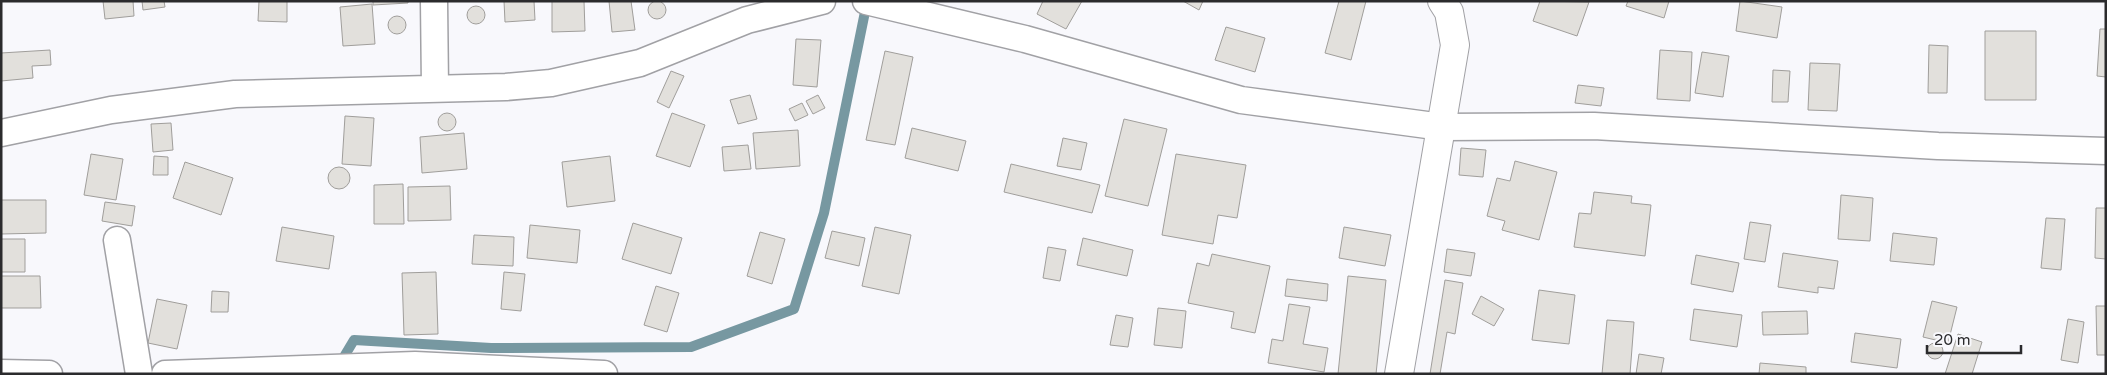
<svg xmlns="http://www.w3.org/2000/svg" width="2107" height="375" font-family="'Varela Round',sans-serif">
<rect width="100%" height="100%" fill="#f8f8fc"/>
<g fill="none" stroke-linecap="round" stroke-linejoin="round">
<!-- stream -->
<path stroke="#7798a1" stroke-width="10" d="M339 365 354 340 491 348 691 347 794 309 824 213 867 2"/>
</g>
<!-- building -->
<path fill="#e2e0dc" stroke="#a09e9b" d="M103 1H133L134 16 105 19Z
M142 1H164L165 7 143 10Z
M259 1H287V22L258 21Z
M373 1H408V3L373 5Z
M504 1H534L535 20 505 22Z
M552 1H584L585 31 552 32Z
M609 1H631L635 30 612 32Z
M1043 1H1082L1066 29 1037 14Z
M1183 1H1203L1199 10Z
M1339 1H1366L1351 60 1325 53Z
M1540 1 1589 2 1577 36 1533 21Z
M1628 1H1669L1664 18 1626 6Z
M1740 1 1782 7 1777 38 1736 31Z
M648 10a9 9 0 1 1 18 0a9 9 0 1 1-18 0Z
M372 4 375 44 343 46 340 7Z
M467 15a9 9 0 1 1 18 0a9 9 0 1 1-18 0Z
M388 25a9 9 0 1 1 18 0a9 9 0 1 1-18 0Z
M1226 27 1265 38 1255 72 1215 60Z
M2100 29H2106V77L2097 76Z
M1985 31H2036V100H1985Z
M796 39 821 40 817 87 793 85Z
M1929 45 1948 46 1947 93H1928Z
M50 50 51 65 32 66 33 78 1 81V53Z
M1660 50 1692 52 1690 101 1657 99Z
M885 51 913 57 895 145 866 140Z
M1702 52 1729 56 1723 97 1695 93Z
M1810 63 1840 64 1837 111 1808 110Z
M1773 70 1790 71 1788 102H1772Z
M671 71 684 76 669 108 657 102Z
M1578 85 1604 88 1601 106 1575 103Z
M750 95 757 119 738 124 730 100Z
M818 95 825 108 813 114 806 101Z
M802 103 808 115 795 121 789 109Z
M672 113 705 125 690 167 656 156Z
M438 122a9 9 0 1 1 18 0a9 9 0 1 1-18 0Z
M345 116 374 118 371 166 342 164Z
M1124 119 1167 129 1148 206 1105 196Z
M171 123 173 150 153 152 151 124Z
M912 128 966 141 958 171 905 158Z
M798 130 800 166 756 169 753 133Z
M464 133 467 169 422 173 420 137Z
M1063 138 1087 143 1081 170 1057 166Z
M748 145 751 169 724 171 722 147Z
M1461 148 1486 150 1483 177 1459 175Z
M91 154 123 159 116 200 84 195Z
M1176 154 1246 165 1237 218 1218 215 1213 244 1162 235Z
M154 156 168 157V175H153Z
M610 156 615 201 567 207 562 162Z
M1515 161 1557 172 1539 240 1502 230 1505 221 1487 216 1497 178 1510 181Z
M185 162 233 178 221 215 173 198Z
M1011 164 1100 185 1092 213 1004 192Z
M328 178a11 11 0 1 1 22 0a11 11 0 1 1-22 0Z
M403 184 404 224H374V185Z
M450 186 451 220 408 221V187Z
M1594 192 1632 196 1631 203 1651 205 1645 256 1574 247 1579 213 1591 214Z
M1841 195 1873 198 1870 241 1838 239Z
M1 200H46V233L1 234Z
M105 202 135 206 132 226 102 221Z
M2096 208H2106V259L2095 258Z
M2046 218 2065 219 2061 270 2041 268Z
M1750 222 1771 225 1765 262 1744 259Z
M633 223 682 238 671 274 622 259Z
M530 225 580 230 577 263 527 258Z
M282 227 334 236 329 269 276 261Z
M875 227 911 235 899 294 862 286Z
M1344 227 1391 235 1385 266 1339 258Z
M832 231 865 238 859 266 825 258Z
M760 232 785 239 772 284 747 276Z
M1893 233 1937 238 1934 265 1890 261Z
M474 235 514 237 513 266 472 264Z
M1083 238 1133 250 1127 276 1077 265Z
M1 239H25V272H1Z
M1048 247 1066 250 1060 281 1043 278Z
M1447 249 1475 253 1471 276 1444 272Z
M1783 253 1838 261 1834 289 1818 287V293L1778 287Z
M1212 254 1270 266 1255 333 1231 328 1234 312 1188 303 1197 263 1209 266Z
M1696 255 1739 263 1733 292 1691 284Z
M436 272 438 334 404 335 402 273Z
M504 272 525 274 521 311 501 309Z
M1 276H40L41 308H1Z
M1348 276 1386 280 1376 374H1338Z
M1287 279 1328 284 1327 301 1285 296Z
M1445 280 1463 283 1455 334 1447 332 1440 374H1430Z
M656 286 679 293 667 332 644 325Z
M1539 290 1575 295 1569 344 1532 340Z
M212 291 229 292 228 312H211Z
M1481 296 1504 309 1494 326 1472 314Z
M157 299 187 305 177 349 148 343Z
M1932 301 1957 307 1948 343 1923 337Z
M1289 304 1310 307 1303 344 1328 348 1324 372 1268 363 1272 339 1283 341Z
M2096 306H2106V355H2097Z
M1158 308 1186 311 1182 348 1154 345Z
M1694 309 1742 315 1737 347 1690 340Z
M1807 311 1808 334 1763 335 1762 312Z
M1116 315 1133 318 1128 347 1110 345Z
M2068 319 2084 322 2078 363 2061 360Z
M1607 320 1634 322 1630 374H1602Z
M1855 333 1901 339 1897 368 1851 362Z
M1958 334 1982 342 1972 374H1945Z
M1927 351a8 8 0 1 1 16 0a8 8 0 1 1-16 0Z
M1639 354 1664 358 1661 374H1636Z
M1760 363 1806 367V374H1759Z"/>
<g fill="none" stroke-linecap="round" stroke-linejoin="round">
<!-- minor casing -->
<g stroke="#a1a1a5" stroke-width="29">
<path id="minor" d="M434 1 435 88
M866 1 1025 39 1241 100 1442 127 1594 126 1938 146 2106 151
M1 133 111 110 235 94 506 87 551 83 640 63 747 20 822 1
M117 240 139 374
M1 373 49 374
M165 374 415 365 604 374"/>
</g>
<!-- tertiary casing -->
<g stroke="#a1a1a5" stroke-width="30">
<path id="tertiary" d="M1399 374 1455 45 1449 12 1442 1"/>
</g>
<!-- minor -->
<use href="#minor" stroke="#fff" stroke-width="26"/>
<!-- tertiary -->
<use href="#tertiary" stroke="#fff" stroke-width="28"/>
</g>
<!-- border -->
<rect width="2107" height="375" fill="none" stroke="#2b2b2d" stroke-width="5"/>
<!-- scale -->
<path d="M1927 345v8h94v-8" fill="none" stroke="#2b2b2d" stroke-width="2.5"/>
<text x="1934" y="345" font-size="15" fill="#2b2b2d" stroke="#f8f8fc" stroke-width="4" paint-order="stroke">20 m</text>
</svg>
